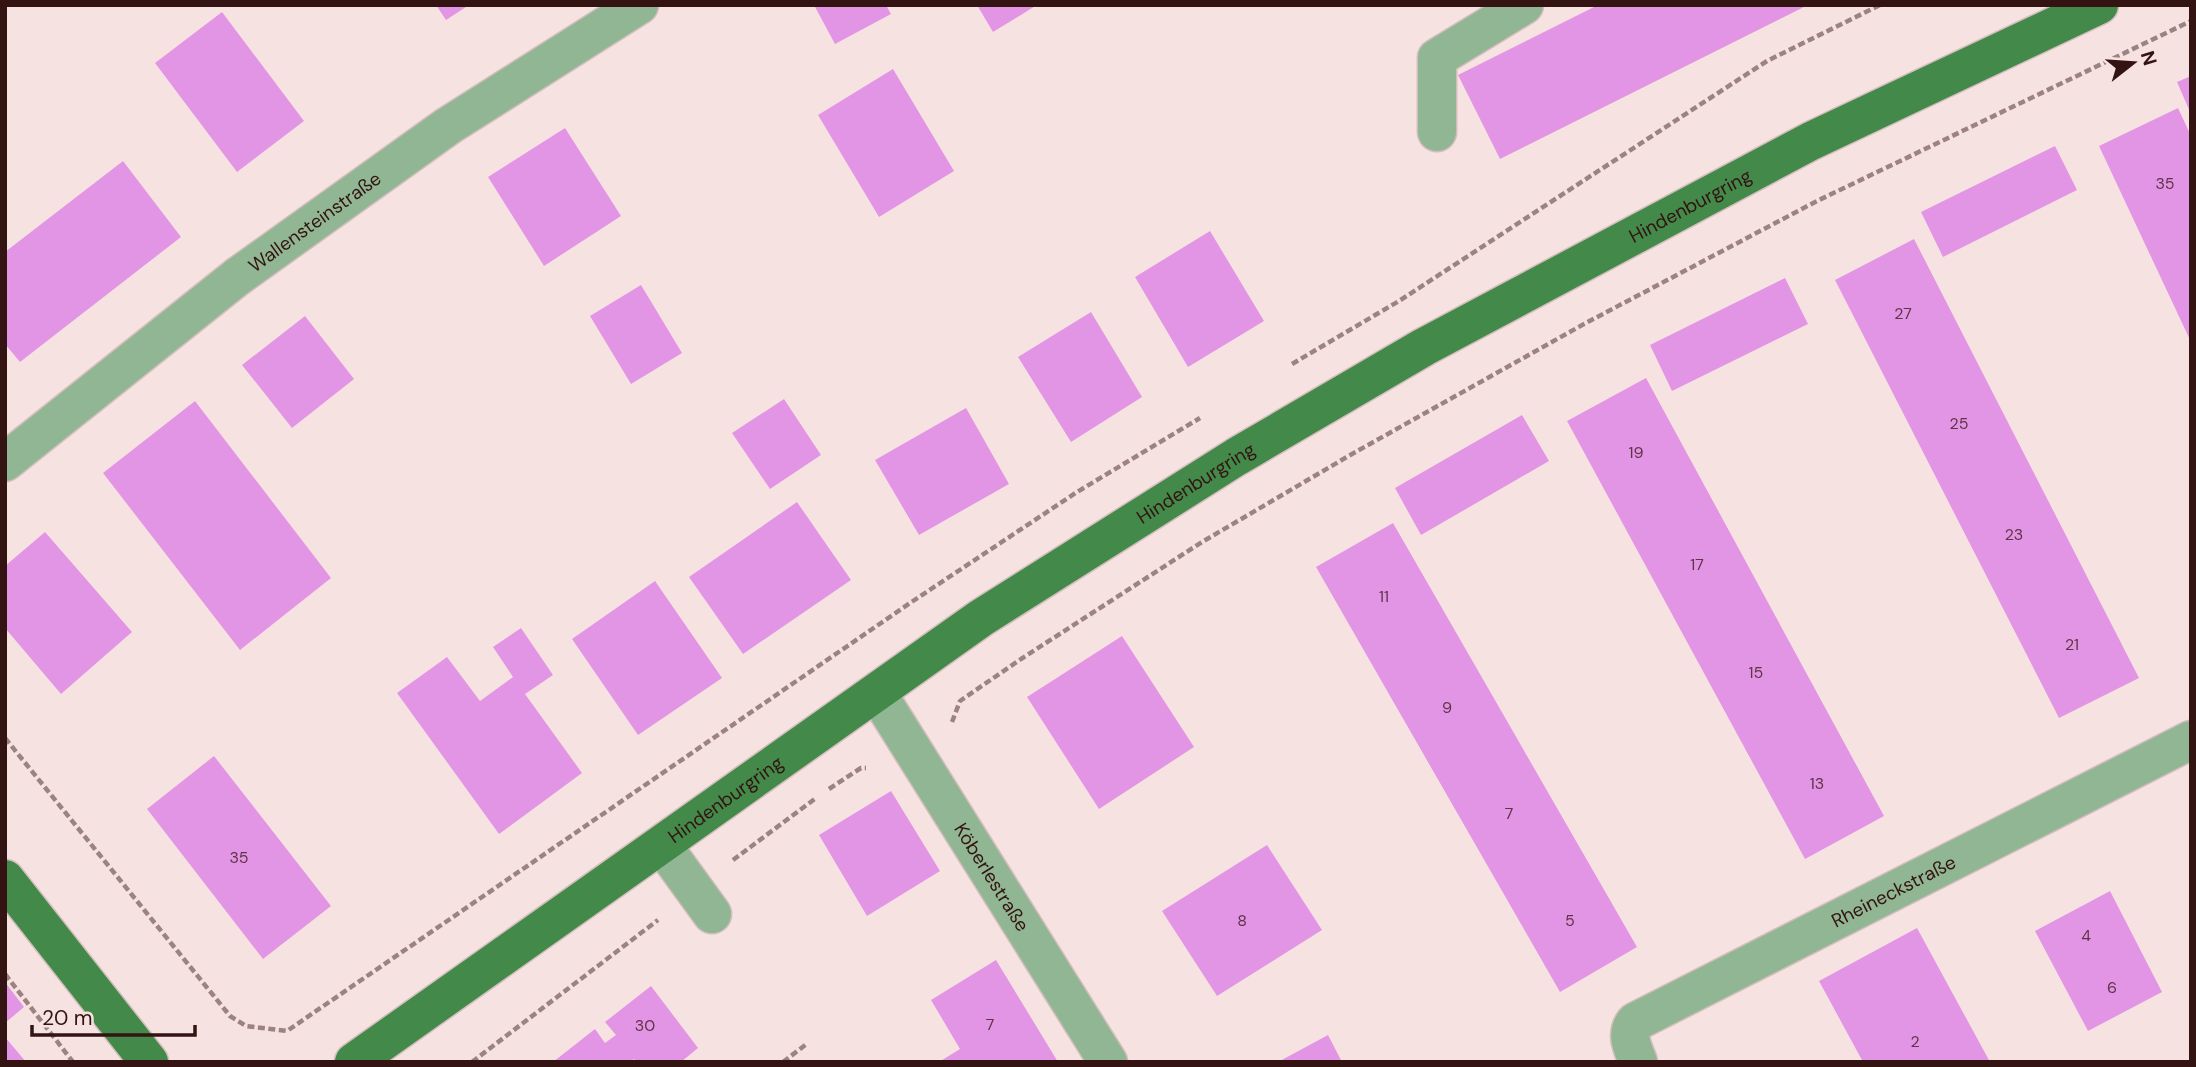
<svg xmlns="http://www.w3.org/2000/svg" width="2196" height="1067" font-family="'DM Sans',sans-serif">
<rect width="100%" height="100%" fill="#f6e3e1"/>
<!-- building -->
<path fill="#e395e5" d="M436 5H469L446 20Z
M814 5H886L891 14 835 44Z
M977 5H1037L993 32Z
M1598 5H1808L1500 159 1458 75Z
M222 12 304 121 237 172 155 63Z
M893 69 954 171 879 217 818 115Z
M2191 76V114L2177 82Z
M2178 108 2191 136V342L2099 146Z
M565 128 621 216 544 266 488 177Z
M2055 146 2077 190 1943 257 1921 212Z
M123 161 181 237 20 362 5 344V252Z
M1210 231 1264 321 1188 367 1135 277Z
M1914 239 2139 678 2059 718 1835 280Z
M1785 278 1808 324 1672 391 1650 345Z
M641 285 682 353 631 384 590 316Z
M1091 312 1142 397 1071 442 1018 357Z
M305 316 354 379 292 428 242 365Z
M1646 378 1884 816 1805 859 1567 421Z
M784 399 821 455 770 489 732 433Z
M195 401 331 578 240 650 103 473Z
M966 408 1009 484 919 535 875 460Z
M1522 415 1549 461 1421 535 1395 488Z
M797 502 851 580 743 654 689 577Z
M1393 523 1637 947 1560 992 1316 567Z
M45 532 132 632 61 694 5 628V566Z
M655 581 722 678 638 735 572 639Z
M521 628 553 675 525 694 582 773 499 834 397 693 447 657 480 701 513 677 493 647Z
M1122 636 1194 747 1099 809 1027 697Z
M214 756 331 906 263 959 147 809Z
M891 791 940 871 867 916 819 835Z
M1267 845 1322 930 1217 996 1162 911Z
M2110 891 2162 992 2088 1031 2035 931Z
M1917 928 1990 1062H1863L1819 981Z
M996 960 1058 1062H939L960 1049 931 1000Z
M5 982 24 1007 5 1023Z
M651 986 698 1048 681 1062H636L634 1059 630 1062H553L595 1029 605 1043 616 1035 605 1022Z
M1328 1035 1342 1062H1278Z
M5 1037 26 1062H5Z"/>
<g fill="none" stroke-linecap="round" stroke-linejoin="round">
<!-- minor casing -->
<g stroke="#d3bebc" stroke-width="41">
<g id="minor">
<path d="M1437 132V58L1524 5"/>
<path id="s1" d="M5 462 237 277 448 126 639 5"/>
<path id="s2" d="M877 693 1108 1062"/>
<path d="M662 845 712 914"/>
<path id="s3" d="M1638 1062C1633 1048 1625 1035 1635 1022L2191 740"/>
</g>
</g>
<!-- major casing -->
<g stroke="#d3bebc" stroke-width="41">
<g id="major">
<path d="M5 879 149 1062"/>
<path id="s4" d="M354 1062 981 618 1236 457 1424 347 1811 141 2099 5"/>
</g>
</g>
<!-- path -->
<path stroke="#9c8381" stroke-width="4.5" stroke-dasharray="7 3.5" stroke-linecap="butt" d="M1292 364 1399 301 1767 61 1880 5
M952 722 960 701 1021 659 1202 542 1352 454 1584 324 1817 201 2191 21
M5 738 230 1016 246 1026 287 1031 913 601 1077 492 1200 418
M829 789 861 768H866
M733 860 816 798
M5 974 73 1062
M472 1062 658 920
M783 1062 808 1043"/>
<!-- minor -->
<use href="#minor" stroke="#91b693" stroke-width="38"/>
<!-- major -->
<use href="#major" stroke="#42894a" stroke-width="38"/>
</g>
<g text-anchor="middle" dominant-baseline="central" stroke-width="7" stroke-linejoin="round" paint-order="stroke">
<!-- number labels -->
<g font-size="16" fill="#5f3447">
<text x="2165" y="183">35</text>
<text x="1903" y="313">27</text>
<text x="1959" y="423">25</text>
<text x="1636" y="452">19</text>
<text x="2014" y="534">23</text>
<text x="1697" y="564">17</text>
<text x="1384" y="596">11</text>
<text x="2072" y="644">21</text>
<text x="1756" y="672">15</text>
<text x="1447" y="707">9</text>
<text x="1817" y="783">13</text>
<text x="1509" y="813">7</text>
<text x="239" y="857">35</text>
<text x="1242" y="920">8</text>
<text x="1570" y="920">5</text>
<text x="2086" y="935">4</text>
<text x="2112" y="987">6</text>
<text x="990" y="1024">7</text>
<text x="645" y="1025">30</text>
<text x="1915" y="1041">2</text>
</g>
<!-- street labels -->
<g font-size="19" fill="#331412" stroke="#f6e3e1">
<text stroke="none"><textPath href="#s4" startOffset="1589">Hindenburgring</textPath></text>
<text stroke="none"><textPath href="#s1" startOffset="392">Wallensteinstraße</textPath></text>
<text stroke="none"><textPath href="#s4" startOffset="1022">Hindenburgring</textPath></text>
<text stroke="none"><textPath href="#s4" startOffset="455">Hindenburgring</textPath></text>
<text stroke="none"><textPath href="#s2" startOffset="217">Köberlestraße</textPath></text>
<text stroke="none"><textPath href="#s3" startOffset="332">Rheineckstraße</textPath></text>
</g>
</g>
<!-- border -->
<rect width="2196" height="1067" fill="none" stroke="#331412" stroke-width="14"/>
<!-- north arrow -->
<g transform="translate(2133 63) rotate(73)" stroke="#f6e3e1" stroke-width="5" paint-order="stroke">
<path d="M0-5L12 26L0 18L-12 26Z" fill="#331412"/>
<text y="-10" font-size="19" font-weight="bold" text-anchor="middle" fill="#331412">N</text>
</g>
<!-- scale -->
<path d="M32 1025v10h163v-10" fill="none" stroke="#331412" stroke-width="3.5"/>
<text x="42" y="1025" font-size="21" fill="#331412" stroke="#f6e3e1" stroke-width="5" paint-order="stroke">20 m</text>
</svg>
